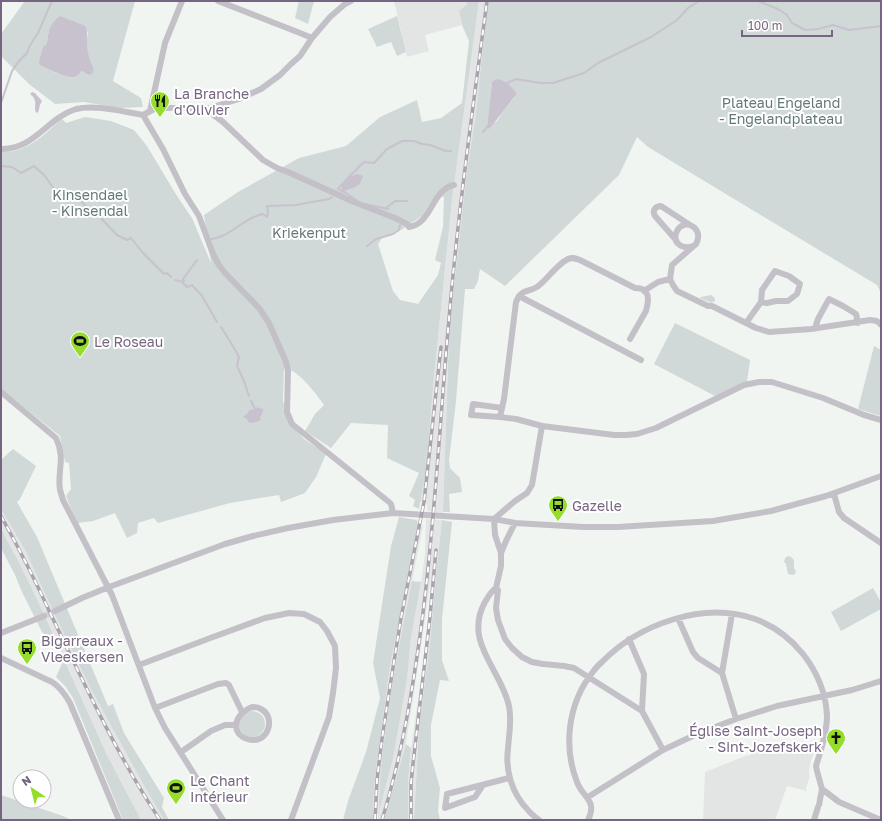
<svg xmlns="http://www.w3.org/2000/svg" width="882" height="821" font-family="'Golos Text',sans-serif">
<rect width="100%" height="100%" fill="#f1f5f1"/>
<!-- built -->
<path fill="#e3e5e5" d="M394 1H467L466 5 459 11 462 25 425 35 429 51 407 57Z
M479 1H488L475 121 467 170 450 321 448 365 443 513 427 511V503L420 502 426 472 434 377 452 200Z
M1 509 25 550 51 607 91 687 142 782 164 820H141L119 778 107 755 48 622 25 575 1 529Z
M426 519 442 520 436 574 430 644 419 726 414 820H408V782L411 748 426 644 431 579 406 744 384 820H379L378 819V813L373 819 374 788 380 740 390 666 418 525 423 526 401 637 384 734 379 795V809L393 759 407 680 411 638 422 577 425 553Z
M785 742 814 752 810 764 809 772V775L810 776 806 788 807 791 787 786 775 820H703L705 772 743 757Z"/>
<!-- green -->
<path fill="#d0d9d7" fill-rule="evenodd" d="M25 1H135L113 81 141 98 143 107 120 108 84 102 55 104 29 84 1 56V34ZM65 18 84 25 88 33 86 40 89 61 94 69 88 75 82 71 73 77 56 73 46 68 43 47 47 43 48 33 54 21Z
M299 1H314L308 24 295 18Z
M467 1H479L452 200 434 377 426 472 419 509 413 506 415 500 409 496 419 473 387 458 388 425 351 423 331 448 305 431 315 414 324 405C314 391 300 372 284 367L283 401 289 421 304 439 326 454 316 477 305 493 281 502 279 495 230 503 158 523 154 518 138 523 137 533 127 538 115 513 93 521 78 523 70 506 66 496 71 489 69 463 65 462 60 436 1 389V152C9 152 18 151 25 147 39 141 51 128 62 119L66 123 85 117 111 121 134 130 147 146 177 196 192 218 211 263 204 215 238 192 299 158 346 146 380 117 417 100 422 122 441 118 462 103 469 41 462 25 459 11 466 5ZM436 195 444 197 443 227 435 260 441 263 438 275 418 304 400 300 393 291 378 244 382 238 401 230 422 216Z
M488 1H881V293L877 285 648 147 637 137 619 175 505 286 480 269 478 281 474 289H465L456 401 449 461 450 468 460 478 462 492 449 494 450 512H443L448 365 450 321 467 170 475 121ZM492 82 517 94 504 110 497 121 487 127Z
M397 16 406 52 397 56 391 42 377 47 368 29Z
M711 295 715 298V301L711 303 700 298 701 297Z
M675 323 750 360 747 382 715 396 654 364Z
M874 346 881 350V416L858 409Z
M13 449 36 466 20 499 17 502 37 537 108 706 113 704 124 733 164 798 162 807 169 820H164L142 782 90 687 51 607 25 550 1 509V460Z
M399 517 417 520 418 525 390 666 380 740 374 788 373 819 372 820H343L348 801 366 752 380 698 373 663 391 546Z
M442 520 452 522 442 619V660L449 681 440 680 431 725V756L440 788 438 811 440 820H414L419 726 430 644 436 574Z
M1 529C22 567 41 606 58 645L42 632 22 592 15 575 1 548Z
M788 556 791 557 794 560V568L796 572 795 574 793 575 788 574 786 564 784 562 785 558Z
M412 581 421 582 411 638 407 680 393 759 379 811C379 767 386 724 393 680 399 647 405 614 412 581Z
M873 588 881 602V609L841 631 831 612Z
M64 659 107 755 141 820H123L73 698 65 686 56 677Z
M239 724a13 13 0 1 1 26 0a13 13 0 1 1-26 0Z
M406 744 411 748 408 782V820H384Z
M1 795 63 816 71 820H1Z"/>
<!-- water -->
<path fill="#c8c2cf" d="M60 16 84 25C89 31 86 34 87 41 87 50 89 60 94 69L92 74 88 75 82 71C79 73 78 76 74 77 67 78 47 69 40 65L39 62 43 47 47 43C48 31 50 23 60 16Z
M496 79C505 80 512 86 517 94 507 105 499 118 489 129L487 127 492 82Z
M32 92 35 93 42 101 40 105 38 113 37 112 36 113C33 106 39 101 30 94Z
M357 174 363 176 360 184 353 188 344 191 342 190 341 184C345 179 351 176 357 174Z
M259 406 258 408 263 409V411L260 418 261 419 259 421 252 423 248 422 247 419 243 417 248 413 249 410 255 409Z"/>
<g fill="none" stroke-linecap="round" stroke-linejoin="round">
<!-- stream -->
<path stroke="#c8c2cf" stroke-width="2" d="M758 1 778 9 787 15 792 23 805 30 818 29 833 25 849 30 881 26
M506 85 507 83 516 79 540 83H553L584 73 598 63 651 37 677 20 688 8 699 1
M1 103 12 71 19 61 27 53 29 47 38 33 52 1
M483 132 488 126
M1 166 12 167 21 173 34 166 45 176 54 189 63 194 77 197 88 208 97 214 117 235 127 240 131 238 143 253 164 274 167 273 171 277
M345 181 364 162 374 163 387 149 402 141H414L422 144 430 145 446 151H451
M342 184 338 189 346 193 356 200
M365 204 388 209
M386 208 395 201H407
M209 240C213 238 218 238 222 236 236 230 247 217 263 214L267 217 268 212 267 206 296 205 329 199 332 197
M367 246 376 239 393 234 399 230 400 225
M175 280 183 282V283L187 287 192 285 202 296 217 322
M183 282 184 281 183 280V279L197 260
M221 327 234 348 239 357 237 366 244 381 249 396
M251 401 255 409"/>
<!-- minor-tunnel -->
<path stroke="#d2d1d5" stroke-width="6" stroke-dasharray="6 3" stroke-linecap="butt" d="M44 616 55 611"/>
<!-- minor -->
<path stroke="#c4c0c7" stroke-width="6" d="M218 1 300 33 312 38
M206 109 223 122 263 160 277 168 288 172 354 202 395 218 407 224 409 227C432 224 432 189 454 185
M150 111 165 43 182 1
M143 115 163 149 185 194 199 216 213 254 219 265 225 273 259 308 269 323 286 362 288 371 287 412 292 424 389 502 391 504 393 513
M143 115 156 108H189L206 109 239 99 261 89 280 75 291 64 300 56 312 38 330 17 345 4 351 1
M1 149C34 150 47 118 76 109 95 104 124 112 143 115
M676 240 655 216C652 211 655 206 661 206L690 225
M670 279 672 265 696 244C705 228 684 217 677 231 671 243 683 250 693 246
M644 291 658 282 670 279 673 285 677 291 708 306H712L756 328 769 332 811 329 870 320 877 321 881 325
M519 296 641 360
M746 323 761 302 762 290 775 271 789 276 800 284 797 294 788 301H776L767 303 761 302
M815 328 818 319 829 299 843 306 856 314 858 323
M1 392 56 438C66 459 57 470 60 490 61 493 62 496 63 500L112 595 155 708 165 728 223 820
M500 417 471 415 473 404 502 408
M542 426 516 419 500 417 504 399 516 302C522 288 527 293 537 287 548 279 556 265 568 259 572 257 575 258 580 260L635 288C637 288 639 288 642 289 650 292 648 304 646 311L630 339
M834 494 839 512 844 518 881 543
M515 523 506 541 501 553V566L496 588C491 591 488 597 485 602 463 642 501 669 509 706 512 721 509 734 508 749 505 770 512 794 528 810 531 814 535 817 539 820
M501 553 495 535 494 519 515 523 583 527H618L713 521 771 511 826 496 881 476
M496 588 498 590 496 608 498 620 505 639 512 648 522 657 532 662 543 664 564 666 574 668 642 711 663 750
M55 611 82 598 109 587 225 544 253 536 288 528 333 520 393 513 494 519 515 501 527 493 532 485 542 426 614 435H626L637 434 656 428 744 385 759 382H772L823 398 864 415 881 420
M678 618 693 652 698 658 722 673 736 719
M1 633 44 616
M629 639 644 674 642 711
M1 658 52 682C60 687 65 694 70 703L119 820
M139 665 213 637 265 618 289 613 304 614 320 622 327 631 335 646 336 668 333 693 329 717 291 820
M722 673 732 614
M252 707C255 707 258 707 261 709 275 716 270 740 253 740 248 740 243 738 239 734 231 723 241 711 252 707Z
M155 708 218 684 226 683 229 685 242 712
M181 752 211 731 225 725H236
M483 785 475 797 445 808 447 794 509 778
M822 789 839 802 881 820
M588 797 663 750 697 734 736 719 777 706 852 690 881 681
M588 820C598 800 582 797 577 782 563 746 568 704 592 673 595 669 598 665 602 662 639 624 703 601 755 619 774 626 791 639 803 654 817 672 826 693 827 716 827 732 821 750 816 766L817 771 822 789 819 805
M814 820 818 807"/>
<!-- rail casing -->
<g stroke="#a9a3ad" stroke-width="3.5">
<path id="rail" d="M1 516C20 550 37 584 53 619 86 687 118 757 160 820
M375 820 377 780 382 739 388 699 401 618 424 502 441 347
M382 820C402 755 413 688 422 621 435 520 440 419 449 319 458 212 473 107 487 1
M411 820V783L413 764 430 617 436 550"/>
</g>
<!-- rail -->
<use href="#rail" stroke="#fff" stroke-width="2" stroke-dasharray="6" stroke-linecap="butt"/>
</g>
<!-- icons -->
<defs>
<g id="restaurant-pin" transform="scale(1)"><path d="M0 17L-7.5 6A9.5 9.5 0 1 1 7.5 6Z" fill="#96dc2a" stroke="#fff"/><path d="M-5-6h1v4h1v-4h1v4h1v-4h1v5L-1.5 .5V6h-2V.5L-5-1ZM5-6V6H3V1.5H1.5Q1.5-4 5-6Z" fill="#111"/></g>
<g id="stadium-pin" transform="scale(1)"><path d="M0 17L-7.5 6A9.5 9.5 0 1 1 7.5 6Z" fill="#96dc2a" stroke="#fff"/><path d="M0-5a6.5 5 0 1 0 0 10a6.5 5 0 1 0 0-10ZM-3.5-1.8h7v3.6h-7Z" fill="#111"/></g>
<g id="bus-pin" transform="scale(1)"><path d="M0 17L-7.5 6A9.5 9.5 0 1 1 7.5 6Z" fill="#96dc2a" stroke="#fff"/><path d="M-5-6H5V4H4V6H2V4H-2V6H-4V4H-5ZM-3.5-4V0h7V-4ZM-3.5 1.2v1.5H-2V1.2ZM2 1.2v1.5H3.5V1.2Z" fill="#111"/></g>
<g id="church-pin" transform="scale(1)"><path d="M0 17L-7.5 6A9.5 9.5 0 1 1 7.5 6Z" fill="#96dc2a" stroke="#fff"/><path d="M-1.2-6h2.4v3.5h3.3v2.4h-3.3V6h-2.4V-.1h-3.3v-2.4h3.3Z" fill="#111"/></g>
</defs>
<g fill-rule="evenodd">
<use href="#restaurant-pin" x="160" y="101"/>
<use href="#stadium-pin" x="80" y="341"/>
<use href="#bus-pin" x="558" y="505"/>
<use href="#bus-pin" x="27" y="648"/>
<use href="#church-pin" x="836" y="738"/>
<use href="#stadium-pin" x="176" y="788"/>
</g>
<g text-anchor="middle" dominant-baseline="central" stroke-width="4" stroke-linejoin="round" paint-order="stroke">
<!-- poi labels -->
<g font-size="14" fill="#766581" stroke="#fff" text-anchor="start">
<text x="174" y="93">La Branche<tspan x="174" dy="16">d'Olivier</tspan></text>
<text x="94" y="341">Le Roseau</text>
<text x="572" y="505">Gazelle</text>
<text x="41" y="640">Bigarreaux -<tspan x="41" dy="16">Vleeskersen</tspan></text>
<text x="822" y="730" text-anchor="end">Église Saint-Joseph<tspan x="822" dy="16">- Sint-Jozefskerk</tspan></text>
<text x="190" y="780">Le Chant<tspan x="190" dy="16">Intérieur</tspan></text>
</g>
<!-- park labels -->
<g font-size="14" fill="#637877" stroke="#fff">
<text x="781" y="102">Plateau Engeland<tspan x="781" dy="16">- Engelandplateau</tspan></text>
<text x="90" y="194">Kinsendael<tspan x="90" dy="16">- Kinsendal</tspan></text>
<text x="309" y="232">Kriekenput</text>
</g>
</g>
<!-- border -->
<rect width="882" height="821" fill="none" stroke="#766581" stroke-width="4"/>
<!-- north arrow -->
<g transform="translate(32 789) rotate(325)"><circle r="19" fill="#ffffff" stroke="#c8c1cd"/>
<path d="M0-3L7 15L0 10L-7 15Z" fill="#96dc2a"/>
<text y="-6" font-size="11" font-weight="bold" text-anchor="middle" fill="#766581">N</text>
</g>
<!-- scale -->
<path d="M742 30v6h90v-6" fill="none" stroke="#766581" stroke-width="2"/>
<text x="748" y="30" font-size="12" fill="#766581" stroke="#ffffff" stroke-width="3" paint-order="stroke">100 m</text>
</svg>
